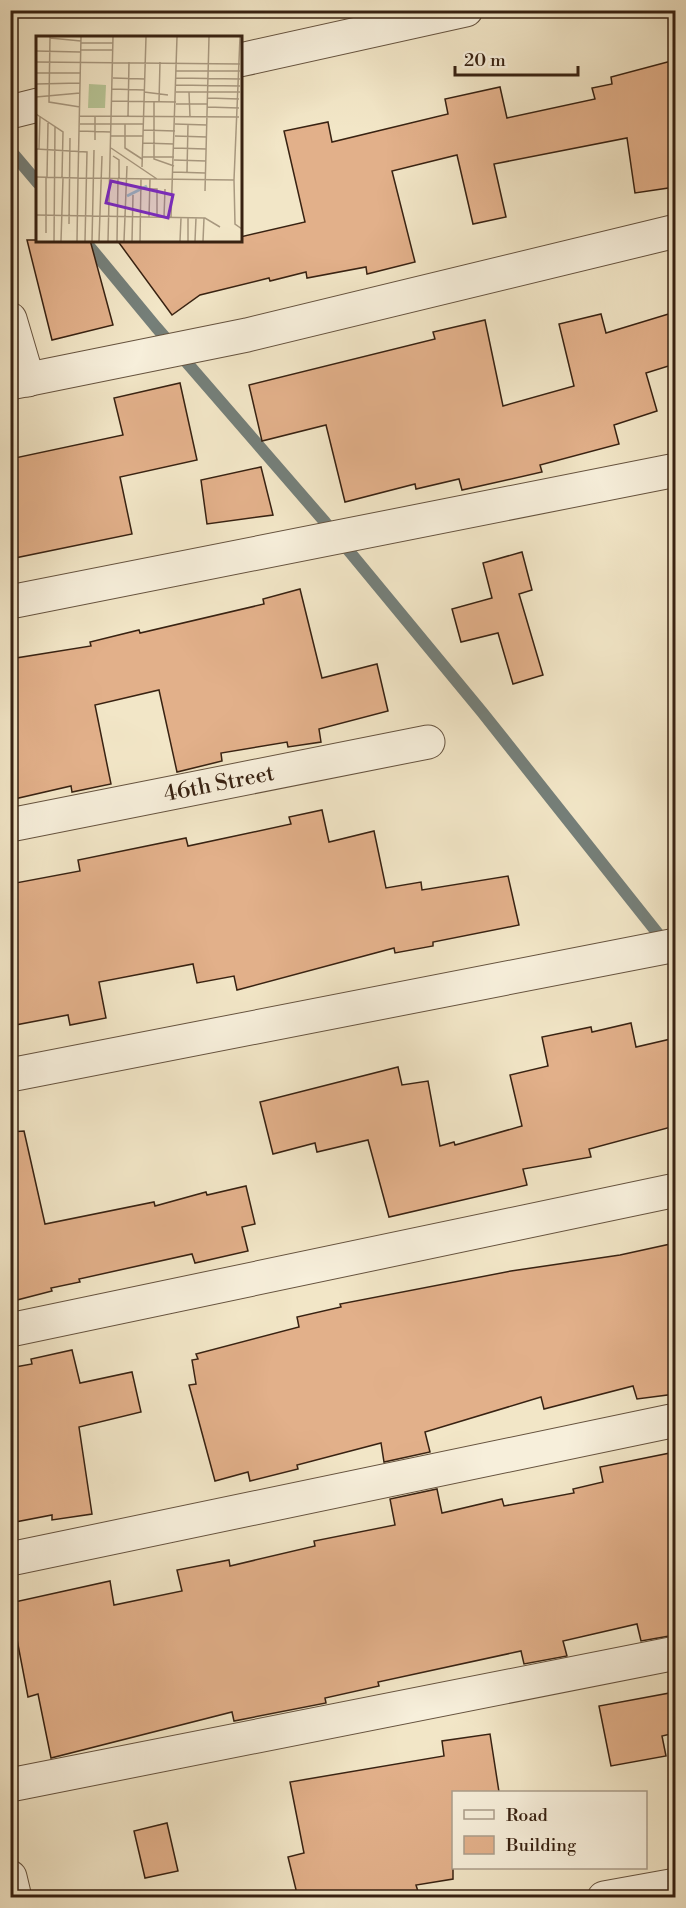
<svg xmlns="http://www.w3.org/2000/svg" width="686" height="1908" font-family="'Libre Bodoni',serif">
<rect width="100%" height="100%" fill="#f2e6c7"/>
<filter id="stains"><feTurbulence type="fractalNoise" baseFrequency=".00333" numOctaves="4"/><feColorMatrix values="0 0 0 0 .2 0 0 0 0 .09 0 0 0 0 .02 0 0 0 .5 -.17"/></filter>
<radialGradient id="worn" r=".72"><stop offset=".6" stop-color="#630" stop-opacity="0"/><stop offset="1" stop-color="#630" stop-opacity=".3"/></radialGradient>
<g fill="none" stroke-linecap="round" stroke-linejoin="round">
<!-- stream -->
<path stroke="#757f79" stroke-width="12" d="M10 150 38 183
M84 240 156 327 325 522 482 712 667 945"/>
</g>
<!-- building -->
<path fill="#e2b08a" stroke="#382212" stroke-width="1.5" d="M675 60V187L635 193 627 138 494 164 506 217 473 224 457 155 392 171 415 262 367 274 366 267 307 278 306 272 270 281 269 278 200 295 172 315 117 240H240V237L305 222 284 131 328 122 332 142 448 114 445 99 500 87 507 118 595 99 592 88 612 84 611 77Z
M27 240H90L113 325 52 340Z
M675 312V364L646 373 657 411 614 425 619 444 540 465 542 472 462 490 459 479 416 489 415 484 345 502 326 425 262 441 249 385 435 339 433 332 485 320 503 406 574 386 559 324 601 314 606 333Z
M180 383 197 460 120 477 132 534 10 559V459L123 435 114 398Z
M261 467 273 515 207 524 201 480Z
M522 552 532 590 519 594 543 675 513 684 498 633 461 642 452 609 492 598 483 563Z
M300 589 322 678 377 664 388 711 319 729 321 742 288 747 287 742 221 753 222 761 177 772 159 690 95 705 111 784 72 792 71 786 10 800V659L91 646 90 642 139 630 140 633 264 604 263 599Z
M322 810 329 842 374 831 386 888 421 882 422 890 508 876 519 925 433 942V946L395 953 394 948 237 990 234 976 197 983 193 964 99 982 106 1018 70 1025 68 1015 10 1026V884L80 871 78 860 186 838 188 846 291 824 289 817Z
M631 1023 636 1047 675 1038V1126L589 1149 591 1157 523 1169 527 1185 389 1217 368 1140 317 1152 315 1143 273 1154 260 1102 398 1067 402 1085 428 1081 440 1146 454 1142 455 1145 522 1126 510 1075 548 1066 542 1037 591 1027 592 1032Z
M24 1131 45 1224 154 1202 155 1206 206 1192 207 1195 246 1186 255 1224 242 1227 248 1251 195 1263 192 1254 79 1279 80 1282 51 1288 52 1291 17 1300 10 1270V1132Z
M675 1243V1316L669 1318 675 1362V1394L637 1399 633 1386 544 1409 541 1397 425 1432 430 1452 384 1462 381 1443 297 1465 298 1469 250 1481 248 1472 215 1481 189 1385 196 1384 192 1360 198 1359 196 1354 299 1327 297 1317 341 1307 340 1304 511 1271 620 1255Z
M72 1350 80 1383 132 1372 141 1412 79 1427 92 1514 52 1520V1515L10 1523V1368L32 1364 31 1359Z
M675 1452V1635L641 1641 637 1624 563 1641 567 1656 524 1664 521 1651 378 1682 379 1686 325 1698 326 1703 234 1721 232 1712 51 1758 38 1694 28 1697 10 1603 110 1581 114 1605 182 1591 177 1570 229 1560 230 1566 315 1546 314 1541 395 1525 390 1499 437 1489 442 1513 502 1499 504 1506 574 1493 573 1489 603 1482 600 1467Z
M675 1692V1733L662 1736 666 1756 611 1766 599 1706Z
M490 1734 499 1792H453V1879L416 1885 420 1898H298L288 1857 304 1853 290 1782 444 1756 442 1741Z
M167 1823 178 1871 145 1878 134 1831Z"/>
<g fill="none" stroke-linecap="round" stroke-linejoin="round">
<!-- street casing -->
<g stroke="#66533f" stroke-width="35">
<g id="street">
<path d="M240 60 466 10"/>
<path d="M10 112 38 105"/>
<path d="M10 319 28 380"/>
<path d="M10 383 247 335 676 231"/>
<path d="M10 602 676 470"/>
<path id="s1" d="M10 825 428 742"/>
<path d="M10 1075 676 945"/>
<path d="M10 1330 676 1190"/>
<path d="M10 1559 676 1420"/>
<path d="M10 1785 676 1653"/>
<path d="M10 1877 15 1898"/>
<path d="M604 1898 676 1885"/>
</g>
</g>
<!-- street -->
<use href="#street" stroke="#f7efdb" stroke-width="33"/>
</g>
<g text-anchor="middle" dominant-baseline="central" stroke-width="6" stroke-linejoin="round" paint-order="stroke">
<!-- street labels -->
<g font-size="22" fill="#382212" stroke="#f7efdb">
<text stroke="none"><textPath href="#s1" startOffset="213">46th Street</textPath></text>
</g>
</g>
<!-- overview -->
<g transform="translate(36 36)">
<rect width="206" height="206" fill="#f2e6c7"/>
<path d="M53 48 70 49 69 72H52Z" fill="#b8c697"/>
<path fill="none" stroke="#9ebdbe" stroke-width="3" d="M91 160 111 150"/>
<path fill="none" stroke="#a8987f" stroke-width="1.5" d="M14 1 13 66 44 71M204 1 198 144 199 188 206 193M14 2 45 5M45 7H77M45 14H77M0 15 44 16M0 26 204 28M140 35H204M0 37H44M77 42 109 43M140 42 204 43M0 48 44 47M140 49 204 50M76 53 108 54M108 56 132 59M140 56H204M153 56 154 81M0 61 44 57M172 62 203 63M76 65 140 66M118 66V123L138 130M123 66 124 26M140 68H171M171 71 203 72M0 78 27 96 26 141M44 80 203 81M92 80 93 26M59 81V88H107M44 88H59V104M89 88V112L106 123M139 88 171 89M107 94 139 95M43 95 75 96M75 100H107M139 100 171 101M107 107 138 108M75 112 121 143M138 112 170 113M0 113 51 116 49 205M3 113 4 80M77 120 83 124V142M107 121H138M138 124 170 125M106 131 110 1M137 136 169 137M151 136 152 88M0 141 42 142 45 1M11 141 12 87M114 153H121V181M169 155 173 1M0 179 169 182 184 191M113 181 114 143M128 181 129 153M135 181 141 1M33 188 34 102M10 197V142M18 205 19 91M25 205 27 142M41 205 42 142 198 144M56 205 58 114M63 205 66 120M72 205 77 1M81 205 82 142M88 205 91 130M96 205 97 159M104 205 105 143M144 205 145 182M152 205V182M159 205 160 182M167 205 168 182"/>
<path fill="#7b2cbf" fill-opacity="0.15" stroke="#7b2cbf" stroke-width="3" d="M75 145 137 159 132 182 70 167Z"/>
<rect width="206" height="206" fill="none" stroke="#382212" stroke-width="3"/>
</g>
<!-- margin -->
<rect width="686" height="1908" fill="none" stroke="#f2e6c7" stroke-width="36"/>
<rect x="12" y="12" width="662" height="1884" fill="none" stroke="#382212" stroke-width="3"/>
<rect x="18" y="18" width="650" height="1872" fill="none" stroke="#382212" stroke-width="1.5"/>
<!-- legend -->
<rect x="452" y="1791" width="195" height="78" fill="#f7efdb" stroke="#ab9d8b" stroke-width="1.5"/>
<rect x="464" y="1810" width="30" height="9" fill="#f7efdb" stroke="#ab9d8b" stroke-width="1.5"/>
<text x="506" y="1821" font-size="18" fill="#382212">Road</text>
<rect x="464" y="1836" width="30" height="18" fill="#e2b08a" stroke="#ab9d8b" stroke-width="1.5"/>
<text x="506" y="1851" font-size="18" fill="#382212">Building</text>
<!-- scale -->
<path d="M455 66v9h123v-9" fill="none" stroke="#382212" stroke-width="3"/>
<text x="464" y="66" font-size="18" fill="#382212" stroke="#f7efdb" stroke-width="4.5" paint-order="stroke">20 m</text>
<rect width="100%" height="100%" filter="url(#stains)"/>
<rect width="100%" height="100%" fill="url(#worn)"/>
</svg>
